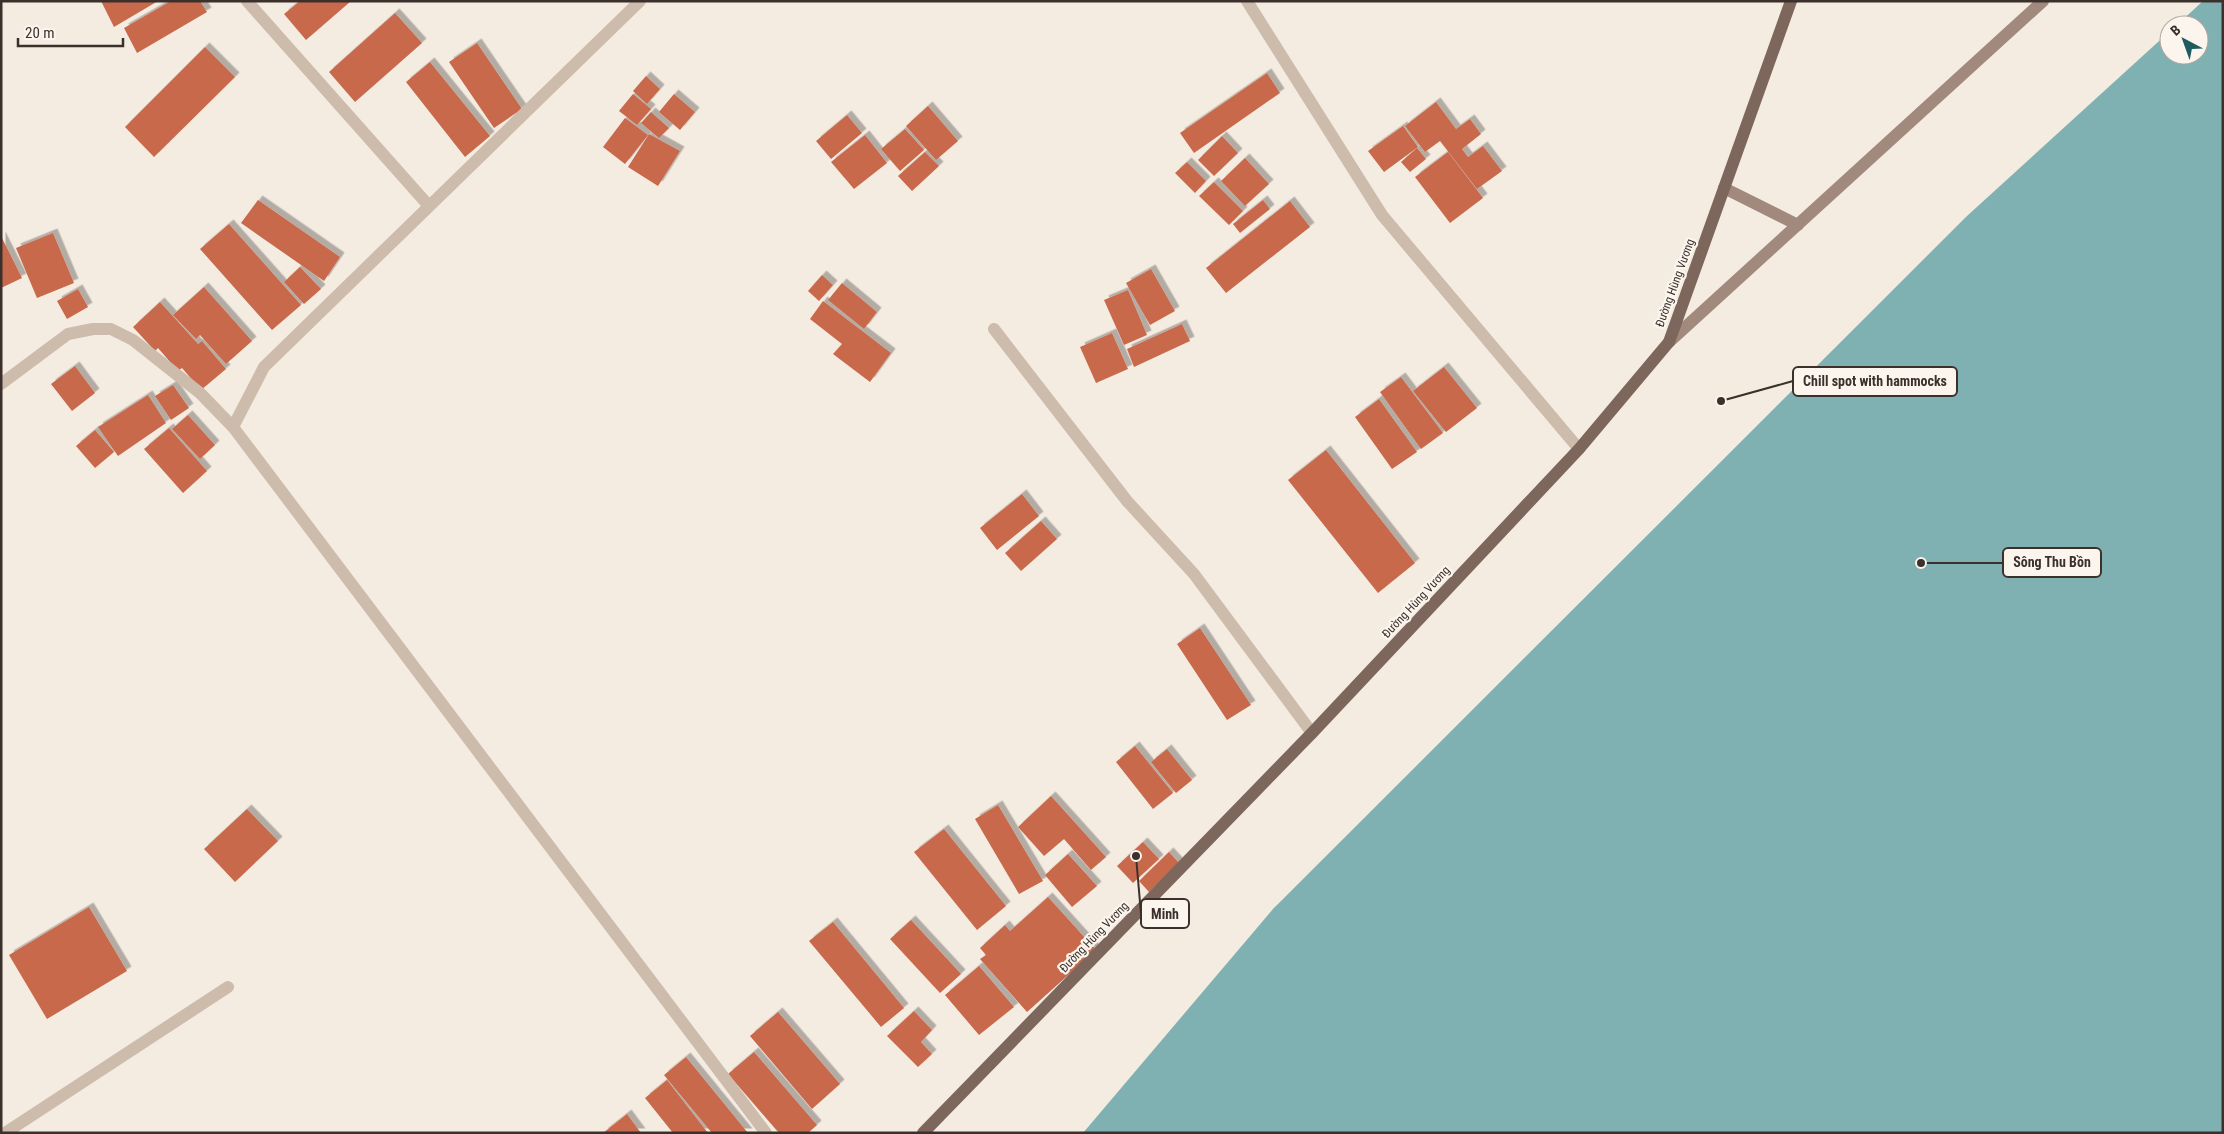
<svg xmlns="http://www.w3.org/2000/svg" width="2224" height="1134" font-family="'Roboto Condensed',sans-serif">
<defs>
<filter id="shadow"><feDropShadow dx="4.5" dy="-4.5" stdDeviation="0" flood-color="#0004"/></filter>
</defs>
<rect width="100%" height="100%" fill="#f4ebe1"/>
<!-- water -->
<path fill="#7fb0b2" d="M2203 1H2223V1133H1083L1273 909 1967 216 2169 32V55H2199V25H2177Z"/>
<!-- building -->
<path fill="#c8694b" filter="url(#shadow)" d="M101 1H158L114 27Z
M171 1H200L207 12 137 53 124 28Z
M300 1H351L306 40 284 14Z
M395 13 422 43 355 102 329 72Z
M477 43 522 109 494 128 449 62Z
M205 47 235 77 154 157 125 127Z
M430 62 490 136 465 157 406 82Z
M1267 73 1280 93 1194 153 1180 133Z
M646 76 660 89 647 104 633 91Z
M633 94 651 109 637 125 619 111Z
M674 94 695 112 680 130 659 112Z
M1436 102 1456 129 1470 119 1481 134 1462 149 1468 157 1483 146 1502 171 1477 189 1440 141 1425 152 1405 126Z
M928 106 958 141 936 160 906 126Z
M651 112 669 128 659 138 641 123Z
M847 115 862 133 831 159 816 141Z
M625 118 648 135 625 164 603 147Z
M1403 126 1418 147 1384 172 1368 151Z
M905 129 924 150 900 171 881 149Z
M649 134 680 151 658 186 628 167Z
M865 135 887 163 854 189 831 162Z
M1222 136 1238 153 1214 176 1198 160Z
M1417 148 1426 159 1410 172 1401 162Z
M925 152 939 166 912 191 898 176Z
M1448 152 1483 198 1450 223 1415 177Z
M1245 158 1269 184 1245 206 1221 181Z
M1187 162 1206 181 1195 193 1175 173Z
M1214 182 1243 211 1229 225 1199 196Z
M258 200 340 257 324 281 241 223Z
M1263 200 1270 209 1240 233 1233 224Z
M1290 201 1310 227 1226 293 1206 268Z
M229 224 301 305 272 330 200 249Z
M53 233 74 283 37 298 16 248Z
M1 236 22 278 1 288Z
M300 267 321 289 304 304 284 282Z
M1151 269 1175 311 1150 325 1126 283Z
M822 275 833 285 819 301 808 291Z
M842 283 877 312 864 329 828 300Z
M204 287 252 341 226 364 200 335 196 339 173 315Z
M78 289 88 307 67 319 57 301Z
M1128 290 1147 335 1124 345 1104 300Z
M823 301 891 353 870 382 833 354 842 344 810 319Z
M160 302 198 344 202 341 226 369 201 390 182 368 178 371 158 348 155 351 133 327Z
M1182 324 1190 341 1134 367 1127 349Z
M1112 333 1128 369 1096 383 1080 347Z
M75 366 95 393 72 411 51 384Z
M1444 367 1477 408 1446 432 1413 391Z
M1401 377 1443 433 1421 449 1380 392Z
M173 385 189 408 171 420 155 396Z
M148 395 166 423 118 456 98 427Z
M1379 399 1417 452 1392 469 1355 417Z
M188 415 215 445 200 459 172 429Z
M169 428 207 471 183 493 144 449Z
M95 430 114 452 95 468 76 446Z
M1326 450 1415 563 1378 593 1288 480Z
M1022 494 1039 516 997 550 980 528Z
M1041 521 1057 539 1021 571 1005 553Z
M1200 628 1251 705 1227 720 1177 644Z
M1135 746 1173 793 1153 809 1116 762Z
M1167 749 1192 780 1176 793 1151 762Z
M1051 796 1106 857 1091 870 1064 839 1044 856 1018 827Z
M998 805 1043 881 1019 894 975 819Z
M247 809 278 841 235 882 204 849Z
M944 829 1006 906 977 930 914 852Z
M1143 842 1159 859 1133 883 1117 866Z
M1169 852 1179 863 1149 892 1139 881Z
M1068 854 1097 886 1072 907 1045 875Z
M1048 897 1096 950 1027 1012 980 959 986 955 980 948 1005 925 1010 931Z
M89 907 127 971 47 1019 9 955Z
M911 920 961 974 940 993 890 939Z
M833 922 904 1008 881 1027 809 941Z
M979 966 1014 1007 979 1035 945 995Z
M914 1011 932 1030 921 1042 932 1054 918 1067 887 1036Z
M778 1012 840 1084 812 1109 750 1036Z
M754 1052 817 1125 808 1133H779L728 1074Z
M686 1057 748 1133H712L664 1075Z
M667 1080 708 1133H673L645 1098Z
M627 1114 641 1133H603Z"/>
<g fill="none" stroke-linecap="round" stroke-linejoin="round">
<!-- lane -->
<path stroke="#cdbbac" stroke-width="12" d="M1247 1 1382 215 1579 449"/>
<!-- street -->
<path stroke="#cdbbac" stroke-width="12" d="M247 1 429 206
M994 329 1127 501 1194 574 1312 733
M1 384 68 334 93 329H111L133 340 200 393 233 427 766 1133
M233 427 264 367 640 1
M5 1133 228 987"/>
<!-- secondary -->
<path stroke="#a18a7d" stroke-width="12" d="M1724 188 1798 225
M1669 342 2043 1"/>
<!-- primary -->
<path stroke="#7d675c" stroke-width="12" d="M923 1133 1312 733 1579 449 1669 342 1791 1"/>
</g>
<g text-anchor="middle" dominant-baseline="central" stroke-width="4.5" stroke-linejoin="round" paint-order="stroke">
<!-- street labels -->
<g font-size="12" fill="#3b302b" stroke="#fbf5ee">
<text transform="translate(1675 283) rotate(-70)">Đường Hùng Vương</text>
<text transform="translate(1416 602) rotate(-47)">Đường Hùng Vương</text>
<text transform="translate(1094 937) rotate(-46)">Đường Hùng Vương</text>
</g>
</g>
<!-- callouts -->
<path fill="none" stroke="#3b302b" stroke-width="2" d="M1721 401L1793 381M1921 563L2003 563M1136 856L1141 914"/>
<g fill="#3b302b" stroke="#fbf5ee" stroke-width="2">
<circle cx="1721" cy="401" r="5"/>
<circle cx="1921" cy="563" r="5"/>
<circle cx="1136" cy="856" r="5"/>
</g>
<g fill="#fbf5ee" stroke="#3b302b" stroke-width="2">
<rect x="1793" y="367" width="164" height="29" rx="5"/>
<rect x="2003" y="548" width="98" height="29" rx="5"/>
<rect x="1141" y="899" width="48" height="29" rx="5"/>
</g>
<g font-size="14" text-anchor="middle" font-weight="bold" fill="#3b302b">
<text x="1875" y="386">Chill spot with hammocks</text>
<text x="2052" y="567">Sông Thu Bồn</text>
<text x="1165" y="919">Minh</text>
</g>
<!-- border -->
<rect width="2224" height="1134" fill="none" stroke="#3b302b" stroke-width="5"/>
<!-- north arrow -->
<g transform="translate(2184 40) rotate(319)"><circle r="24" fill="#fbf5ee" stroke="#aea6a0"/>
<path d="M0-4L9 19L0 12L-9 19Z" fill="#1f5a5e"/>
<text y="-8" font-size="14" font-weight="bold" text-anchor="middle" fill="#3b302b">B</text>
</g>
<!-- scale -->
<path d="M18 38v8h105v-8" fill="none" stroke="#3b302b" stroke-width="2.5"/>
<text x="25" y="38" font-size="15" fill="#3b302b" stroke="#fbf5ee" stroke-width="4" paint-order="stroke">20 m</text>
</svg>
